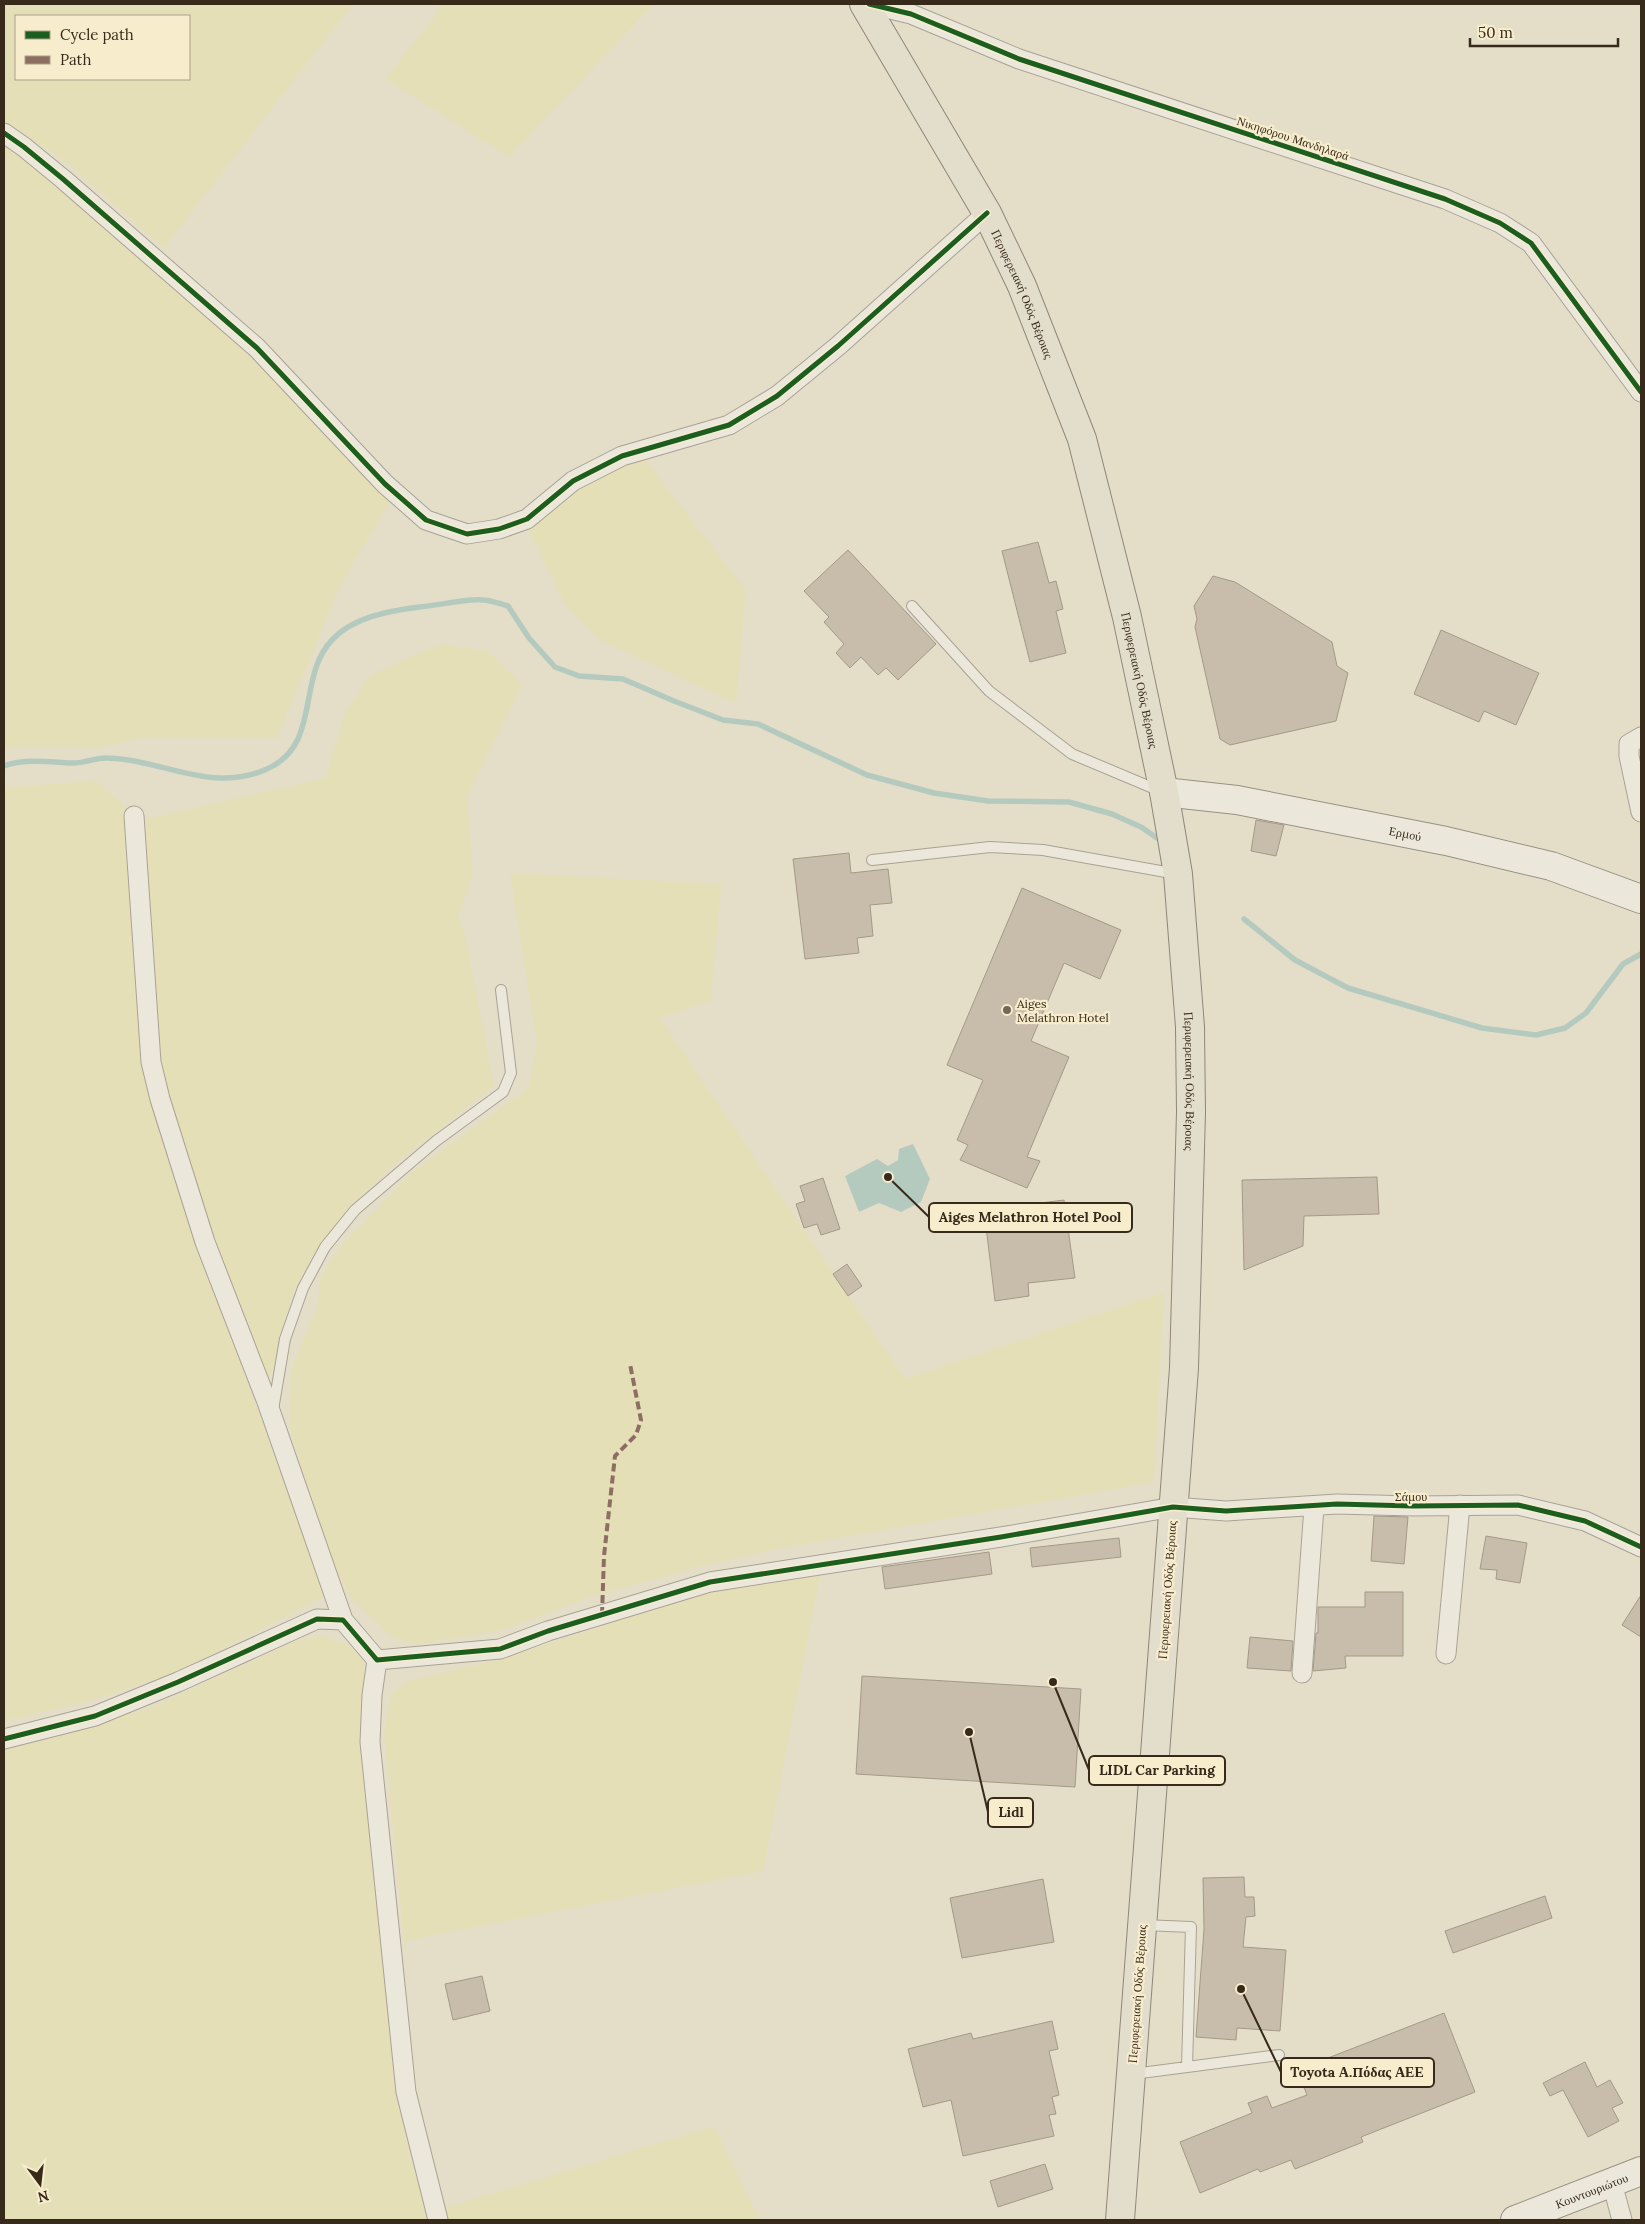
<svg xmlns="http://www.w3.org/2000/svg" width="1645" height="2224" font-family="Lora,serif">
<rect width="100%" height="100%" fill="#e4dec9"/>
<!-- farmland -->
<path fill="#e5dfb8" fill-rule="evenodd" d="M4 4H353L164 248 65 161 4 121ZM16 16H189V79H16Z
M438 4H654L509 157 385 79 437 13Z
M4 144 73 196 255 354 392 498 340 586 277 738H141L100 747 4 748Z
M643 457 746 590 736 703 599 640 565 604 528 529 578 486 625 461Z
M441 644 488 651 522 685 467 796 473 873 458 917 466 939 494 1086 400 1160 347 1209 318 1247 294 1291 268 1385 211 1238 158 1062 141 820 326 778 344 715 370 675Z
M97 781 126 808 143 1068 200 1250 325 1596 175 1674 92 1700 4 1721V787Z
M510 873 721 884 711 1001 660 1018 905 1379 1164 1292 1154 1482 776 1549 702 1566 591 1597 502 1630 416 1645 390 1636 349 1596 316 1526 290 1427 291 1371 318 1305 320 1278 342 1245 412 1172 529 1087 537 1043Z
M821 1571 763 1871 404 1941 384 1735 391 1694 408 1681 497 1660 710 1591Z
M323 1636 348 1644 363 1659 367 1684 378 1904 395 2090 410 2157 431 2220H4V1747L45 1739 150 1708 295 1641Z
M714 2126 760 2220H443L441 2209Z"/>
<!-- water -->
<path fill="#b5cabe" d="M913 1144 930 1179 921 1202 901 1212 879 1203 859 1212 845 1176 877 1159 888 1166 898 1160 899 1149Z"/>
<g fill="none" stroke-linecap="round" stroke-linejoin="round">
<!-- stream -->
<path stroke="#b5cabe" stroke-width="5.5" d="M4 766C24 758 49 762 71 763 84 764 96 757 108 758 165 760 211 794 267 769 322 745 296 678 332 640 353 617 389 611 419 607 437 606 466 598 483 600 491 600 500 604 508 606L529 638 555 667 579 676 623 679 674 701 723 720 758 724 867 775 934 793 988 801 1069 802 1112 814 1141 827 1157 838
M1244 919 1295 960 1348 988 1482 1028 1536 1035 1565 1028 1586 1013 1623 964 1641 954"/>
</g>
<!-- building -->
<path fill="#c8bcaa" stroke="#a49988" d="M1038 542 1049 583 1056 581 1063 609 1056 611 1066 653 1030 662 1002 551Z
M848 550 936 644 898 680 886 668 878 675 861 657 850 668 836 653 844 644 824 622 829 617 804 591Z
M1213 576 1235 582 1332 642 1337 666 1348 673 1336 721 1230 745 1220 739 1195 627 1197 619 1194 606Z
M1441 630 1539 673 1516 725 1484 711 1479 722 1414 694Z
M1256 820 1284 825 1276 856 1251 851Z
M849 853 851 873 888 869 892 903 870 905 873 936 857 938 859 953 805 959 793 859Z
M1022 888 1121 930 1100 979 1064 963 1031 1041 1069 1057 1027 1157 1040 1161 1027 1188 960 1160 968 1145 957 1140 983 1080 947 1065Z
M1377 1177 1379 1214 1304 1216 1303 1246 1244 1270 1242 1180Z
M823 1178 840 1229 821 1235 817 1224 804 1228 796 1204 805 1201 800 1186Z
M1064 1200 1075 1278 1028 1283 1029 1296 995 1301 984 1210Z
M847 1264 862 1286 848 1296 833 1274Z
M1374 1516 1408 1517 1404 1564 1371 1561Z
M1486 1536 1527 1543 1520 1583 1496 1579 1497 1570 1480 1569Z
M1119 1538 1121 1557 1032 1567 1030 1548Z
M989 1552 992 1574 885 1589 882 1567Z
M1365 1592H1403V1656H1345L1346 1668 1313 1671 1316 1633H1318V1607H1365Z
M1641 1595V1637L1622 1625Z
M1250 1637 1293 1641 1291 1671 1247 1668Z
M862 1676 1081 1689 1075 1787 856 1774Z
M1244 1877 1245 1897H1254L1255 1916 1246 1917 1243 1947 1286 1950 1280 2031 1237 2028 1236 2040 1196 2037 1204 1929 1203 1878Z
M1043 1879 1054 1942 962 1958 950 1898Z
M1545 1896 1552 1918 1453 1953 1445 1931Z
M482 1976 490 2011 453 2020 445 1984Z
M1444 2013 1475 2092 1361 2137 1363 2142 1295 2169 1291 2160 1260 2172 1258 2169 1200 2193 1180 2142 1252 2113 1248 2103 1267 2096 1272 2108 1307 2095 1297 2070Z
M1052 2021 1058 2049 1049 2051 1059 2095 1052 2097 1056 2114 1049 2115 1054 2136 963 2156 951 2100 923 2107 908 2049 971 2033 973 2039Z
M1585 2062 1597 2087 1610 2080 1623 2103 1612 2108 1619 2121 1588 2137 1563 2090 1550 2096 1543 2083Z
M1045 2164 1053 2189 998 2207 990 2181Z"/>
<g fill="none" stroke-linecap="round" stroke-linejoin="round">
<!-- lane casing -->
<g stroke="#a9a293" stroke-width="12">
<path id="lane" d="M912 606 989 691 1072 754 1160 791
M872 860 990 847 1043 850 1177 874
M273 1410 285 1339 303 1288 325 1247 355 1210 436 1141 503 1092 511 1073 501 990
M1187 2067 1279 2055
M1133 2074 1187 2067 1191 1927 1143 1925"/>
</g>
<!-- street casing -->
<g stroke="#a9a293" stroke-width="21">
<path id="street" d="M869 4 911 14 1019 59 1445 199 1500 223 1531 243 1641 392
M4 133 24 147 63 179 257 348 385 484 426 520 467 534 499 529 527 519 573 481 622 456 729 425 777 396 838 346 987 213
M1641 737 1629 744V756L1641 812
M134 816 151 1062 160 1099 205 1242 267 1402 343 1620
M1446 1654 1460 1505
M377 1660 372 1695 370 1742 406 2092 438 2220
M1302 1673 1314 1507
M4 1739 95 1716 178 1682 317 1619 343 1620 377 1660 500 1649 548 1631 710 1582 1001 1537 1173 1507 1226 1511 1337 1504 1413 1506 1518 1505 1585 1521 1641 1547
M1612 2183 1622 2220"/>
</g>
<!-- secondary casing -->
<g stroke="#989183" stroke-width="30">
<g id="secondary">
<path id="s1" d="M1164 792 1237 800 1446 841 1551 866 1641 899"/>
<path id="s2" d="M1515 2220 1641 2171"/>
</g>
</g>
<!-- primary casing -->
<g stroke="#8e8779" stroke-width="30">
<g id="primary">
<path id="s3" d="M864 4 987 213 1022 286 1082 439 1127 617 1164 792 1178 874 1190 1027 1191 1112 1184 1368 1120 2220"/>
</g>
</g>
<!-- lane -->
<use href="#lane" stroke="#ebe7db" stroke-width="10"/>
<!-- street -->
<use href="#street" stroke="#ebe7db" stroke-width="19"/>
<!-- secondary -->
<use href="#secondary" stroke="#ebe7db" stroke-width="28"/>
<!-- primary -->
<use href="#primary" stroke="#e3ddcc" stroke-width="28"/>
<!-- quiet -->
<path stroke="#8d6e63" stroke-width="4" stroke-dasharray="8 4" stroke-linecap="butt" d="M602 1615 604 1556 615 1456 636 1435 641 1420 630 1364"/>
<!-- cycleway casing -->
<g stroke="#f7edcd" stroke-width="8">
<path id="cycleway" d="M869 4 911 14 1019 59 1445 199 1500 223 1531 243 1641 392
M4 133 24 147 63 179 257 348 385 484 426 520 467 534 499 529 527 519 573 481 622 456 729 425 777 396 838 346 987 213
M4 1739 95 1716 178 1682 317 1619 343 1620 377 1660 500 1649 548 1631 710 1582 1001 1537 1173 1507 1226 1511 1337 1504 1413 1506 1518 1505 1585 1521 1641 1547"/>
</g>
<!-- cycleway -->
<use href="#cycleway" stroke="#1b5e20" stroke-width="5"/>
</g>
<!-- markers -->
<circle fill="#746958" stroke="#f7edcd" stroke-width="2" cx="1007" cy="1010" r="5"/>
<g text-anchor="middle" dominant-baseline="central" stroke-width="4.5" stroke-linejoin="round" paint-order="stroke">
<!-- street labels -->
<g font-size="12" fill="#372a1b" stroke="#f7edcd">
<text transform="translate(1293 138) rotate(18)">Νικηφόρου Μανδηλαρά</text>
<text stroke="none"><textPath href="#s3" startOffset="331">Περιφερειακή Οδός Βέροιας</textPath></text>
<text stroke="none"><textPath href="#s3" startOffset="736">Περιφερειακή Οδός Βέροιας</textPath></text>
<text stroke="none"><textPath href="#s1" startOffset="245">Ερμού</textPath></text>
<text stroke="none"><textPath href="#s3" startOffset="1141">Περιφερειακή Οδός Βέροιας</textPath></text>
<text x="1411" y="1496">Σάμου</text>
<text transform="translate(1167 1590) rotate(-86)">Περιφερειακή Οδός Βέροιας</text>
<text transform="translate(1137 1994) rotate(-86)">Περιφερειακή Οδός Βέροιας</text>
<text stroke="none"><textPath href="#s2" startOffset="82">Κουντουριώτου</textPath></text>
</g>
<!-- poi labels -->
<g font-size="12" fill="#372a1b" stroke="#f7edcd" text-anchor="start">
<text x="1017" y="1003">Aiges<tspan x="1017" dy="14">Melathron Hotel</tspan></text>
</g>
</g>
<!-- callouts -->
<path fill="none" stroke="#372a1b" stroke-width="2" d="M888 1177L929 1217M1053 1682L1089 1770M969 1732L988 1812M1241 1989L1281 2072"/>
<g fill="#372a1b" stroke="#f7edcd" stroke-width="2">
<circle cx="888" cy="1177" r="5"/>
<circle cx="1053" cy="1682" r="5"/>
<circle cx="969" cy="1732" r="5"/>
<circle cx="1241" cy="1989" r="5"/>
</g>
<g fill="#f7edcd" stroke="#372a1b" stroke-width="2">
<rect x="929" y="1203" width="203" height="29" rx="5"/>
<rect x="1089" y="1756" width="136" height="29" rx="5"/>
<rect x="988" y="1798" width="45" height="29" rx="5"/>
<rect x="1281" y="2058" width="153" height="29" rx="5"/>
</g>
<g font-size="14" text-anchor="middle" font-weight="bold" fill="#372a1b">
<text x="1030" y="1222">Aiges Melathron Hotel Pool</text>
<text x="1157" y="1775">LIDL Car Parking</text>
<text x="1011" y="1817">Lidl</text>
<text x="1357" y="2077">Toyota Α.Πόδας ΑΕΕ</text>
</g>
<!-- border -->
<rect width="1645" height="2224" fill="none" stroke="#372a1b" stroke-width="10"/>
<!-- legend -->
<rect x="15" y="15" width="175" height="65" fill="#f7edcd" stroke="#aa9f86"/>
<rect x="25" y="31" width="25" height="8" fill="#1b5e20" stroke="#aa9f86"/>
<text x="60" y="40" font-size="15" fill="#372a1b">Cycle path</text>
<rect x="25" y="56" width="25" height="8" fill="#8d6e63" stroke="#aa9f86"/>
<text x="60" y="65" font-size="15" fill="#372a1b">Path</text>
<!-- north arrow -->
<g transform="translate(40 2184) rotate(165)" stroke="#f7edcd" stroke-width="4" paint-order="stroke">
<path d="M0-4L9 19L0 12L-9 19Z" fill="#372a1b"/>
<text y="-8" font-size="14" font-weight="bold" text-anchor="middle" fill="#372a1b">N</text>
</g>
<!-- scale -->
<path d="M1470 38v8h148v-8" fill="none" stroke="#372a1b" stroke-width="2.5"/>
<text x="1478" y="38" font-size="15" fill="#372a1b" stroke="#f7edcd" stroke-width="4" paint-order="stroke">50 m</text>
</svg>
